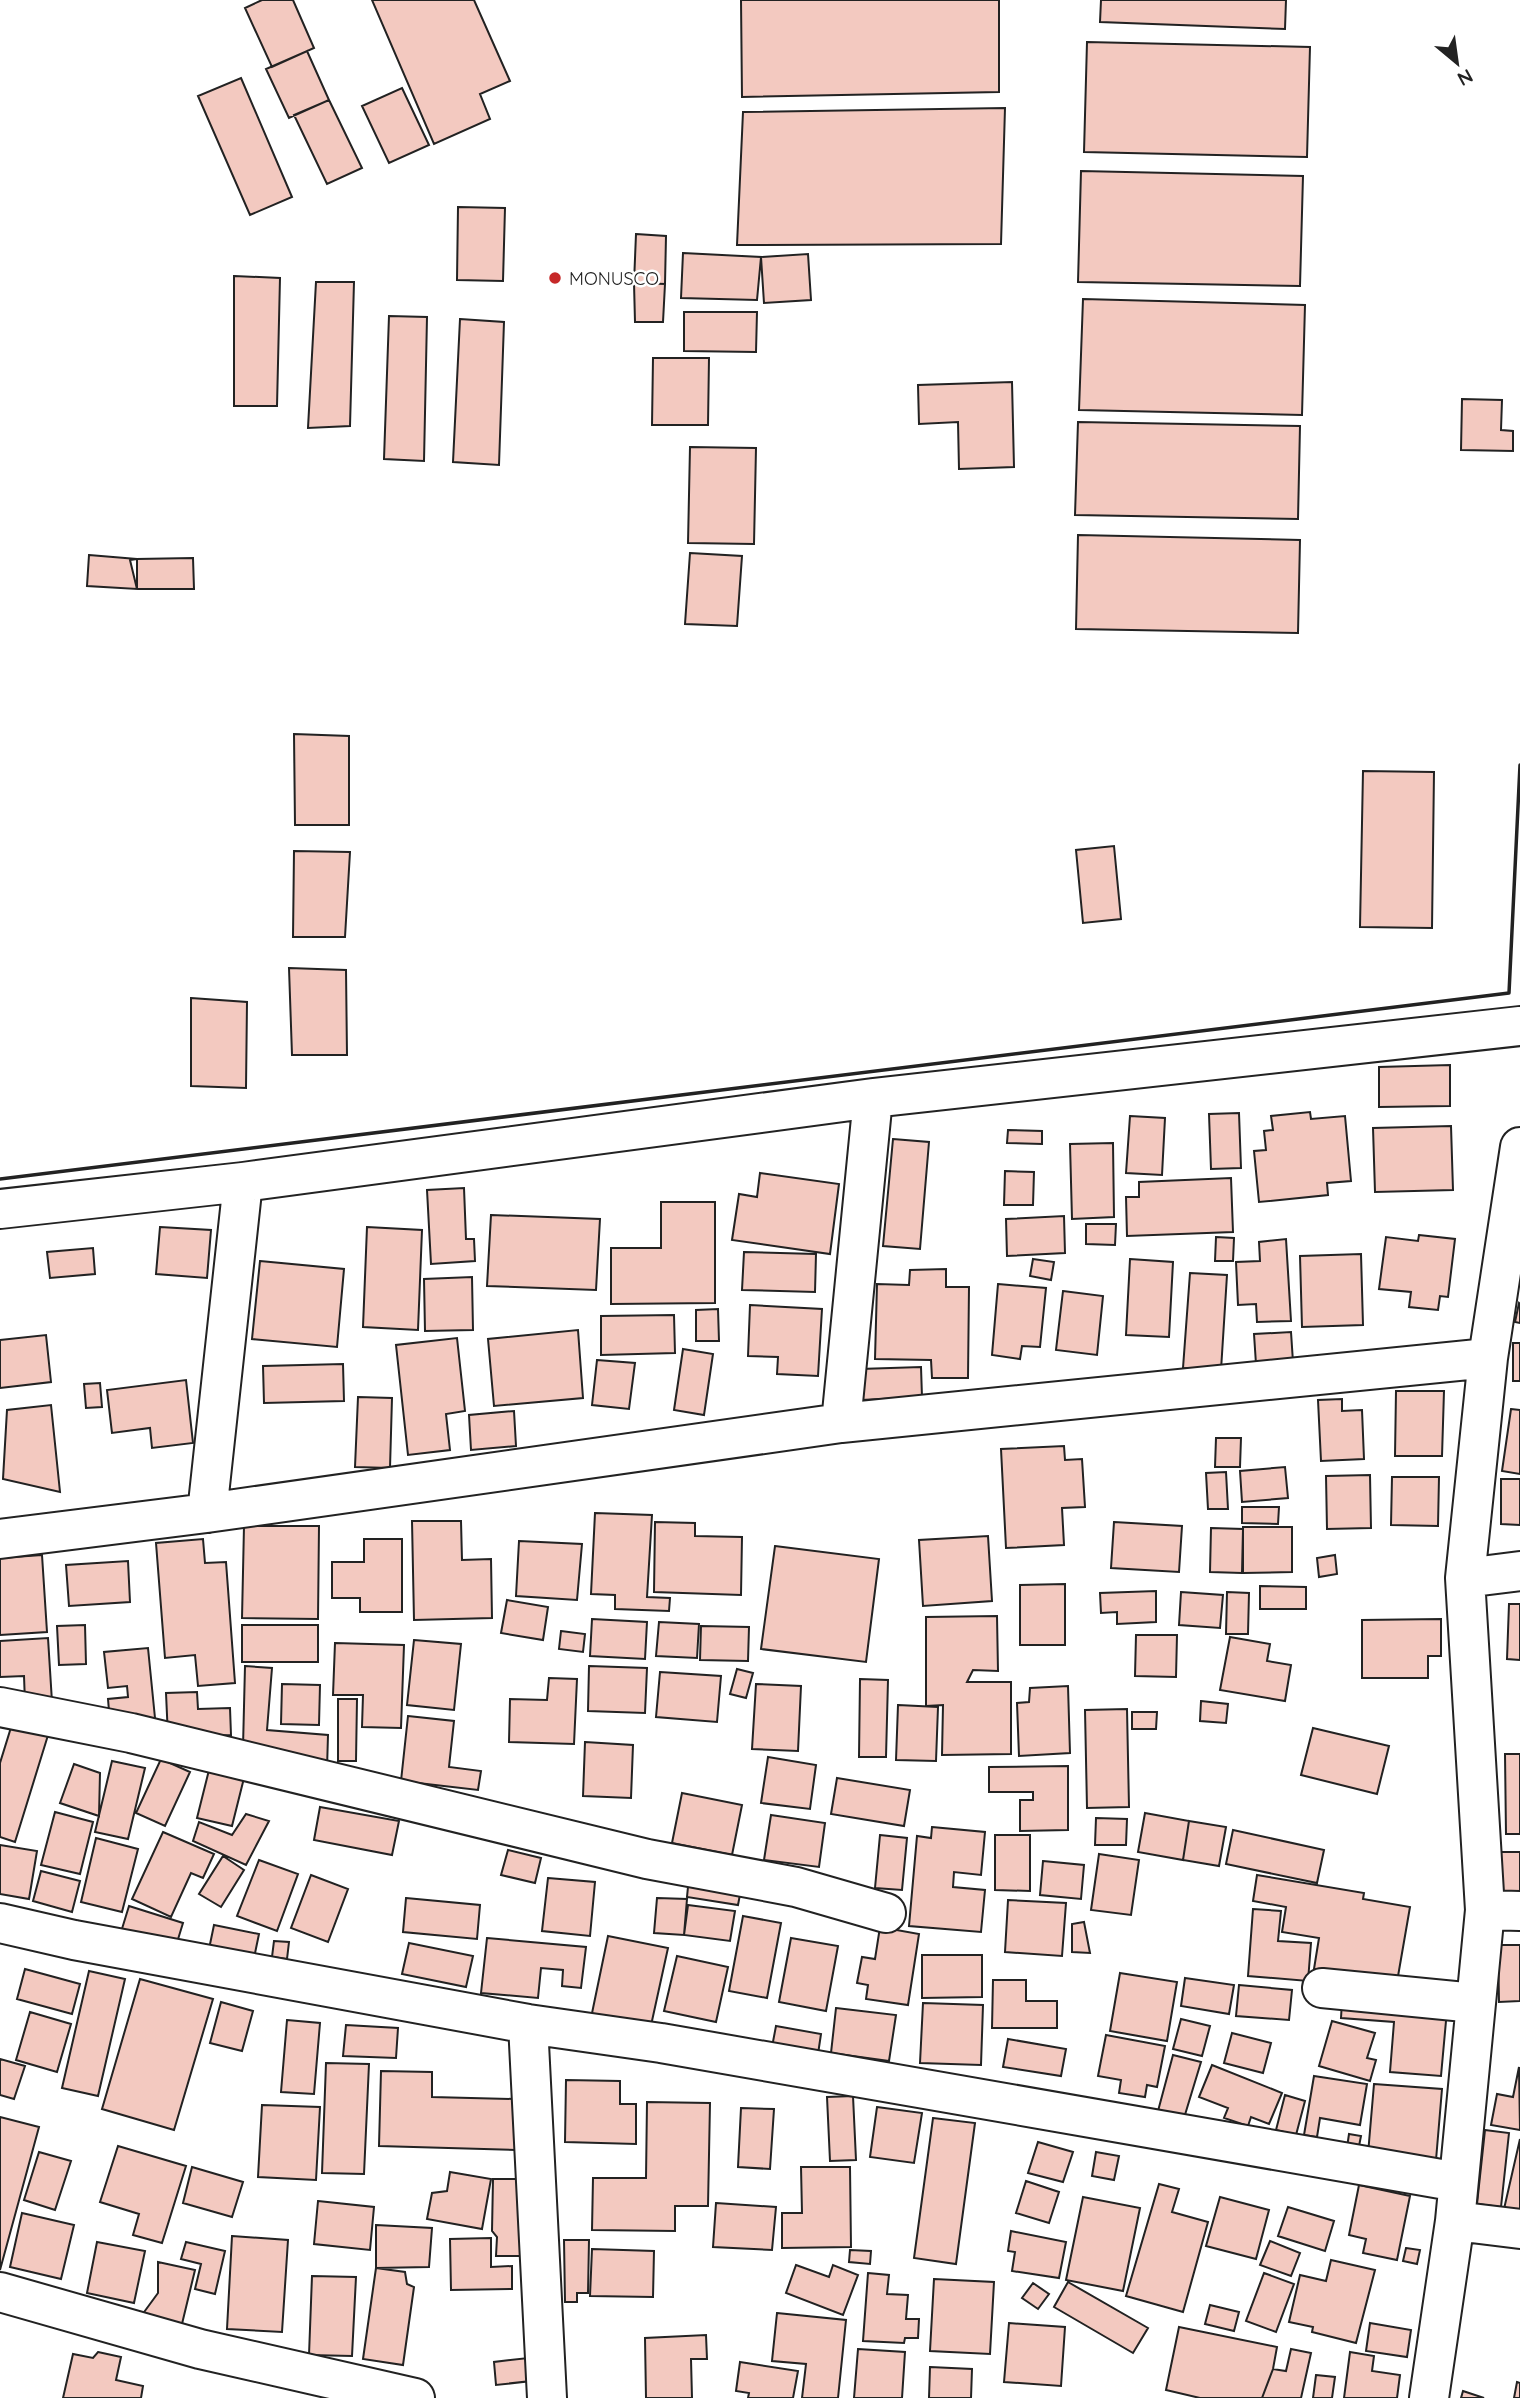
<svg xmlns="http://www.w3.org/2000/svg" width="1520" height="2398" font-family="Quicksand,sans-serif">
<rect width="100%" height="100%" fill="#fff"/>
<!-- building -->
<path fill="#f3c9c0" stroke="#222" stroke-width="2" d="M262 0H293L314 48 272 67 245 8Z
M372 0H474L510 81 480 94 490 119 434 144Z
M741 0H999V92L742 97Z
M1101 0H1286L1285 29 1100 22Z
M1087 42 1310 47 1307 157 1084 152Z
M307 51 329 100 289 118 266 69Z
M241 78 292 197 250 215 198 96Z
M402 88 429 145 389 163 362 106Z
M329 100 362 168 327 184 294 115Z
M1005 108 1001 244 737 245 743 112Z
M1081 171 1303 176 1300 286 1078 282Z
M458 207 505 208 503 281 457 280Z
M636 234 666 236 665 284 634 283Z
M683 253 761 257 757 300 681 298Z
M808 254 811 300 764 303 761 257Z
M234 276 280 278 277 406H234Z
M316 282H354L350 426 308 428Z
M634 283 665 284 663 322H635Z
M1083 299 1305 305 1302 415 1079 410Z
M684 312H757L756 352 684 351Z
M389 316 427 317 424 461 384 459Z
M460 319 504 322 499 465 453 462Z
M653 358H709L708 425H652Z
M1012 382 1014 467 959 469 958 422 919 424 918 385Z
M1462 399 1502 400 1501 430 1513 431V451L1461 450Z
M1078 422 1300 426 1298 519 1075 515Z
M690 447 756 448 754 544 688 543Z
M1078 535 1300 540 1298 633 1076 629Z
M690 553 742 556 737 626 685 624Z
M89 555 137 559 130 560 137 589 87 586Z
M193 558 194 589H137V559Z
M294 734 349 736V825H295Z
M1363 771 1434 772 1432 928 1360 927Z
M1114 846 1121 919 1083 923 1076 850Z
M294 851 350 852 345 937H293Z
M289 968 346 970 347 1055H292Z
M191 998 247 1002 246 1088 191 1086Z
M1450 1065V1106L1379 1107V1067Z
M1310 1112 1311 1119 1345 1116 1351 1181 1327 1183 1328 1195 1259 1202 1254 1151 1266 1150 1264 1131 1273 1130 1271 1116Z
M1239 1113 1241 1168 1211 1169 1209 1114Z
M1130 1116 1165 1118 1162 1175 1126 1173Z
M1451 1126 1453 1190 1375 1192 1373 1128Z
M1008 1130 1042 1131V1144L1007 1143Z
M893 1139 929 1142 920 1249 883 1246Z
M1113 1143 1114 1217 1072 1219 1070 1144Z
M1005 1171 1034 1172 1033 1205H1004Z
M760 1173 839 1184 830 1254 732 1240 739 1194 757 1197Z
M1231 1178 1233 1232 1127 1236 1126 1197H1139V1182Z
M464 1188 466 1239H474L475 1261 431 1264 427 1190Z
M661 1202H715V1303L611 1304V1248H661Z
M491 1215 600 1219 596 1290 487 1286Z
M1064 1216 1065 1253 1007 1256 1006 1219Z
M1086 1224H1116L1115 1245 1086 1244Z
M160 1227 211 1230 207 1278 156 1274Z
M367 1227 422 1230 418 1330 363 1327Z
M1419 1235 1455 1239 1448 1297 1440 1296 1438 1310 1409 1307 1411 1292 1379 1289 1386 1237 1418 1241Z
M1216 1237 1234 1238 1233 1261H1215Z
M1286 1239 1291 1321 1257 1322 1256 1304 1238 1305 1236 1262 1260 1261 1259 1242Z
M93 1248 95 1274 50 1278 47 1252Z
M744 1252 816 1254 815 1292 742 1290Z
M1361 1254 1363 1325 1302 1327 1300 1256Z
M1033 1259 1054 1262 1051 1280 1030 1276Z
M1130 1259 1173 1262 1169 1337 1126 1335Z
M260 1261 344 1269 337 1347 252 1339Z
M946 1269V1287H969L968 1378H932L931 1360 875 1359 877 1284 909 1285 910 1270Z
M1190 1273 1227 1275 1221 1370 1183 1368Z
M472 1277 473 1330 425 1331 424 1279Z
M998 1284 1046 1288 1040 1347 1022 1346 1020 1359 992 1355Z
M1063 1291 1103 1296 1097 1355 1056 1350Z
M1519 1303 1520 1304V1323L1515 1322Z
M750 1305 822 1309 818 1376 777 1374 778 1357 748 1356Z
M718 1309 719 1341H696V1310Z
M674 1315 675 1353 601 1355V1316Z
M578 1330 583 1398 494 1406 488 1339Z
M1291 1332 1293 1362 1256 1364 1254 1334Z
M46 1335 51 1382 0 1388V1340Z
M457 1338 465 1411 446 1414 450 1450 408 1455 396 1345Z
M1513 1343H1520V1381H1513Z
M683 1349 713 1354 704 1415 674 1410Z
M597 1360 635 1363 629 1409 592 1405Z
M343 1364 344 1401 264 1403 263 1366Z
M921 1367 922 1397 861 1400 860 1369Z
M186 1380 193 1443 152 1448 150 1428 112 1433 107 1390Z
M100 1383 102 1407 86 1408 84 1384Z
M1396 1391H1444L1442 1456H1395Z
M358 1397 392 1398 390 1468 355 1467Z
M1342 1399V1411L1362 1410 1364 1459 1321 1461 1318 1400Z
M51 1405 60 1492 3 1479 7 1410Z
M1511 1409 1520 1410V1474L1502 1471Z
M514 1411 516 1446 471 1450 469 1415Z
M1216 1438H1241L1240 1467H1215Z
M1064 1446 1065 1460 1082 1459 1085 1507 1062 1508 1064 1545 1006 1548 1001 1449Z
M1285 1467 1288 1498 1242 1502 1240 1471Z
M1226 1472 1228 1509H1208L1206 1473Z
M1370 1475 1371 1528 1327 1529 1326 1476Z
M1392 1477H1439L1438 1526 1391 1525Z
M1501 1479H1520V1525L1501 1524Z
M1242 1507H1279L1278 1524 1242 1523Z
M595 1513 652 1515 647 1597 670 1598 669 1611 615 1609V1595L591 1594Z
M412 1521H461L462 1560 491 1559 492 1618 414 1620Z
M655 1522 695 1523V1536L742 1537 741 1595 654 1592Z
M1114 1522 1182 1526 1179 1572 1111 1568Z
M244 1526H319L318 1619 242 1618Z
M1243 1527H1292V1572L1243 1573Z
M1211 1528 1243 1529 1242 1573 1210 1572Z
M988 1536 992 1601 923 1606 919 1540Z
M203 1539 205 1563 226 1562 235 1683 198 1686 195 1655 165 1658 156 1543Z
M364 1539H402V1612H360V1598H332V1562H364Z
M519 1541 582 1544 577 1600 516 1596Z
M775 1546 879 1559 866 1662 761 1649Z
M42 1555 47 1632 0 1635V1558Z
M1335 1555 1337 1574 1319 1577 1317 1558Z
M128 1561 130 1602 69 1606 66 1565Z
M1065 1584V1645H1020V1585Z
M1260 1586 1306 1587V1609H1260Z
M1156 1591V1622L1117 1624V1612L1101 1613 1100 1593Z
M1181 1592 1223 1595 1220 1628 1179 1625Z
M1227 1592 1249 1593 1248 1634H1226Z
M507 1600 548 1607 543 1640 501 1633Z
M1509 1604H1520V1660L1507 1659Z
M997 1616 998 1671 973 1670 967 1682H1011V1754L942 1755 943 1705 926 1706V1617Z
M592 1619 647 1622 645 1659 590 1656Z
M1441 1619V1656H1428V1678H1362V1620Z
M659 1622 699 1624 697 1658 656 1656Z
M85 1625 86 1664 59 1665 57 1626Z
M242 1625H318V1662H242Z
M701 1626 749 1627 748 1661 700 1660Z
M561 1631 585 1634 583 1652 559 1649Z
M1136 1635H1177L1176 1677 1135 1676Z
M1230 1637 1270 1644 1267 1661 1291 1665 1285 1701 1220 1690Z
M48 1638 52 1702 25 1703 24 1676 0 1677V1641Z
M414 1640 461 1644 454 1710 407 1705Z
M335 1643 404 1645 401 1728 362 1727 363 1695H333Z
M148 1648 155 1718 110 1723 108 1699 128 1697 127 1686 108 1688 104 1652Z
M245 1666 272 1668 267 1730 328 1735 327 1769 243 1747Z
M589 1666 647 1668 645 1713 588 1711Z
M737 1669 753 1673 746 1698 730 1694Z
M660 1672 721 1676 717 1722 656 1717Z
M549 1678 577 1679 574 1744 509 1742 510 1699 547 1700Z
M860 1679 888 1680 886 1757H859Z
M282 1684 320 1685 319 1725 281 1724Z
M756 1684 801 1686 798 1751 752 1749Z
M1068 1686 1070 1753 1019 1756 1017 1703 1029 1702 1030 1688Z
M197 1692 198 1709 230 1708 231 1735 168 1737 166 1693Z
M338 1699H357L356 1761H338Z
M1201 1701 1228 1704 1226 1723 1200 1721Z
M898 1705 938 1707 936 1761 896 1760Z
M1127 1709 1129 1807 1087 1808 1085 1710Z
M1132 1712H1157L1156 1729H1132Z
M408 1716 454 1721 449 1767 481 1771 478 1790 401 1781Z
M13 1721 49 1732 15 1842 0 1837V1763Z
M1313 1728 1389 1746 1377 1794 1301 1775Z
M585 1742 633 1745 631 1798 583 1796Z
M1505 1754H1520V1834H1506Z
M768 1757 816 1765 810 1809 761 1803Z
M161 1759 190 1772 165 1826 136 1813Z
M112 1761 145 1768 128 1839 95 1832Z
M74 1764 100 1773 99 1816 60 1803Z
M1068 1766V1830L1020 1831V1800H1033V1792H989V1767Z
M209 1770 244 1778 232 1826 197 1818Z
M837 1778 910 1790 904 1826 831 1814Z
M682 1793 742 1805 732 1855 672 1843Z
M320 1807 399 1821 392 1855 314 1840Z
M55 1812 93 1822 80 1874 41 1865Z
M1145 1813 1189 1821 1183 1860 1138 1852Z
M246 1814 269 1821 246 1865 193 1841 199 1822 232 1835Z
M771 1815 825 1823 819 1867 764 1860Z
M1096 1818 1127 1819 1126 1845H1095Z
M1189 1821 1226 1827 1219 1866 1183 1860Z
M932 1827 985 1832 981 1875 954 1872 953 1887 985 1890 981 1932 909 1926 917 1836 931 1838Z
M1233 1830 1324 1850 1317 1883 1226 1864Z
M163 1832 214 1854 203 1878 191 1873 171 1917 132 1899Z
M880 1835 907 1838 902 1890 875 1888Z
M995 1835H1030V1891L995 1890Z
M96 1838 138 1849 122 1912 81 1902Z
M0 1845 37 1851 29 1899 0 1894Z
M508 1850 541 1858 535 1883 501 1875Z
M1500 1852H1520V1894L1501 1895Z
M1099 1854 1139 1860 1131 1915 1091 1910Z
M223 1856 244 1870 221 1907 199 1894Z
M259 1860 298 1874 277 1931 237 1916Z
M1043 1861 1084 1865 1081 1899 1040 1895Z
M41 1871 80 1881 72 1912 33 1901Z
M311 1875 348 1889 328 1942 291 1928Z
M1257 1875 1364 1893 1363 1899 1410 1907 1397 1982 1314 1969 1319 1938 1282 1932 1286 1907 1253 1901Z
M689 1877 742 1884 738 1905 687 1897Z
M548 1878 595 1882 590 1936 542 1931Z
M406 1898 480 1905 477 1939 403 1932Z
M657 1898 687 1899 684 1935 654 1933Z
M1008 1900 1066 1903 1062 1956 1005 1952Z
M688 1905 735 1911 730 1941 684 1935Z
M129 1906 183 1923 175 1949 121 1932Z
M1253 1909 1281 1911 1278 1941 1311 1943 1308 1981 1248 1976Z
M743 1916 781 1923 767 1998 729 1991Z
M1084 1922 1090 1953 1072 1952V1924Z
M214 1925 259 1934 254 1958 209 1949Z
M880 1927 919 1934 908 2005 866 1999 868 1985 857 1983 862 1957 875 1959Z
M608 1936 668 1948 650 2030 591 2018Z
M487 1938 586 1947 581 1988 562 1986 563 1970 541 1968 538 1998 481 1993Z
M791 1938 838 1946 826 2011 779 2002Z
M274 1941 289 1942 287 1959 272 1957Z
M409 1943 473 1956 466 1987 402 1974Z
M1498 1945H1520V2001L1499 2002Z
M922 1955H982V1997L922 1998Z
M677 1956 728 1967 716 2022 664 2011Z
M25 1969 80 1984 72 2014 17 1999Z
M89 1971 125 1979 98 2096 62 2088Z
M1120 1973 1177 1982 1167 2041 1110 2031Z
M1185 1978 1234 1985 1229 2014 1181 2006Z
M140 1979 213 1999 174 2130 102 2109Z
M993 1980H1026V2001H1057V2028H992Z
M1239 1985 1292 1990 1289 2020 1236 2016Z
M1342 2001 1447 2010 1441 2076 1390 2072 1394 2022 1341 2018Z
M221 2002 253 2011 242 2051 210 2043Z
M923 2003 983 2005 981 2065 920 2063Z
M836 2008 896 2015 889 2061 831 2053Z
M30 2012 71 2024 57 2072 16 2060Z
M1181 2019 1210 2026 1202 2056 1173 2049Z
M287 2020 320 2023 314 2094 281 2092Z
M1332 2021 1375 2033 1367 2058 1376 2060 1370 2081 1319 2066Z
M346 2025 398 2028 396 2058 343 2056Z
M776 2026 821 2034 818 2054 772 2047Z
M1232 2033 1271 2043 1263 2073 1224 2063Z
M1106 2035 1165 2046 1157 2087 1147 2085 1145 2097 1119 2093 1121 2080 1098 2076Z
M1008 2039 1066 2049 1061 2076 1003 2067Z
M1173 2055 1201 2062 1184 2118 1158 2111Z
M0 2059 25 2066 14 2099 0 2095Z
M326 2063 369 2064 364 2174 322 2173Z
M1212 2065 1282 2093 1269 2124 1251 2117 1248 2126 1224 2118 1228 2108 1199 2097Z
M1519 2067 1520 2130 1491 2125 1497 2094 1513 2097Z
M381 2071 432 2072V2097L515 2099 516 2150 379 2146Z
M1314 2076 1367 2084 1360 2125 1320 2118 1317 2137 1304 2135Z
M566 2080 620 2081V2104H636V2144L565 2142Z
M1374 2084 1442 2089 1436 2160 1368 2154Z
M1285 2095 1305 2101 1296 2135 1276 2130Z
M853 2096 856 2160 830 2161 827 2097Z
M647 2102 710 2103 708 2206H675V2231L592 2230 593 2178H646Z
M262 2105 320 2107 316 2180 258 2177Z
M877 2107 922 2113 914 2163 870 2157Z
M741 2108 774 2109 770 2169 738 2167Z
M0 2117 39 2127 0 2270Z
M933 2118 975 2123 956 2264 914 2258Z
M1485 2130 1509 2133 1501 2207 1477 2204Z
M1349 2134 1361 2136 1357 2156 1346 2154Z
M1520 2139V2213L1504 2209Z
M1038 2142 1073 2152 1063 2182 1028 2173Z
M118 2146 186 2166 162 2243 133 2235 139 2214 100 2202Z
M39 2152 71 2161 55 2210 24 2200Z
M1096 2152 1119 2156 1114 2180 1092 2176Z
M192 2167 243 2182 232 2217 183 2203Z
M801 2167H850L851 2247 782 2248V2213H802Z
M450 2172 491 2179 482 2229 427 2219 432 2193 447 2191Z
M493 2179H522L521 2256H496L497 2237 492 2231Z
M1026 2181 1059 2192 1049 2223 1016 2213Z
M1159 2184 1179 2189 1172 2212 1208 2222 1183 2312 1126 2296Z
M1359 2185 1410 2196 1397 2260 1363 2253 1366 2239 1349 2235Z
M1083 2197 1140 2208 1123 2291 1066 2280Z
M1220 2197 1269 2210 1256 2259 1206 2246Z
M318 2201 374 2207 370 2250 314 2244Z
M716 2203 776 2207 772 2250 713 2247Z
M1288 2207 1334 2221 1325 2251 1278 2236Z
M22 2213 74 2225 61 2279 10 2267Z
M376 2225 432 2228 429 2267 376 2268Z
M1011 2231 1066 2242 1059 2278 1012 2271 1015 2252 1008 2251Z
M232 2236 288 2240 282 2332 227 2329Z
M491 2238V2267L512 2266V2289L451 2290 450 2239Z
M564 2240H589L588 2293H577V2302H565Z
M1270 2241 1300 2253 1291 2276 1260 2265Z
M97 2242 145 2251 134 2303 87 2293Z
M186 2242 225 2251 215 2294 195 2289 201 2264 181 2259Z
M1406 2248 1420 2250 1417 2264 1403 2261Z
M592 2249 654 2251 653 2297 590 2296Z
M850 2250 871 2251 870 2264 849 2262Z
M1331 2260 1375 2270 1356 2343 1312 2332 1313 2327 1289 2322 1300 2275 1326 2281Z
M158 2262 195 2270 181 2328 139 2319 158 2293Z
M796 2265 829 2277 833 2265 858 2275 843 2315 786 2293Z
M376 2268 405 2272 407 2284 414 2287 403 2365 363 2359Z
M868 2273 889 2275 887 2294 908 2295 906 2319H919L918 2338H905L904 2343 863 2341Z
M1264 2273 1294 2284 1276 2332 1246 2321Z
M312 2276 356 2277 352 2356 309 2355Z
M934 2279 994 2282 990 2354 930 2351Z
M1068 2282 1148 2328 1133 2353 1054 2307Z
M1033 2283 1049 2294 1038 2309 1022 2298Z
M1210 2305 1239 2312 1234 2331 1205 2324Z
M777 2313 846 2320 838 2398H802L806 2364 772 2361Z
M1009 2323 1065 2327 1061 2386 1004 2382Z
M1370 2323 1411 2330 1407 2357 1366 2351Z
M1179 2327 1277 2347 1273 2369 1262 2398H1200L1166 2390Z
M706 2335 707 2359H691L692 2398H646L645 2338Z
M858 2349 905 2352 902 2398H854Z
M1291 2349 1311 2353 1301 2398H1262L1273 2369 1286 2371Z
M98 2352 121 2357 116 2380 143 2386 141 2398H63L73 2354 93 2358Z
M1350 2352 1374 2356 1372 2371 1400 2375 1397 2398H1344Z
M528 2358 531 2381 496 2385 494 2362Z
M740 2362 798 2371 793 2398H748L749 2393 736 2391Z
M930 2367 972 2369 971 2398H929Z
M1316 2375 1335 2377 1332 2398H1313Z
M1517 2382 1520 2383V2398H1514Z
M1463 2391 1484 2398H1461Z"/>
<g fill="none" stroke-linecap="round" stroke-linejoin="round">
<!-- minor casing -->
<g stroke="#222" stroke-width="42">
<path id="minor" d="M0 1209 243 1182 873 1098 1520 1026
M841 1423 873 1098
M207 1513 243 1182
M0 1539 207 1513 841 1423 1488 1358
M1465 1578 1520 1571
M0 1707 131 1733 647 1859 796 1887 886 1913
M1485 1910 1520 1911
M0 1923 74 1940 528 2024 661 2043 1458 2182
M1322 1988 1475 2003
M528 2024 547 2398
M1455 2221 1520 2229
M0 2292 200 2349 415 2398
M1429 2398 1455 2221 1485 1910 1465 1578 1488 1358 1520 1147"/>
</g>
<!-- minor -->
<use href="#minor" stroke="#fff" stroke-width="38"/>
<!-- wall -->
<path stroke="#222" stroke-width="3.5" d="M0 1179 1509 993 1520 765"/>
</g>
<!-- markers -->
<circle fill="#c62828" stroke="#fff" stroke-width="2.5" cx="555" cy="278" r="7"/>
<g text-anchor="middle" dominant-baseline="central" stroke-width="5" stroke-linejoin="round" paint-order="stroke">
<!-- poi labels -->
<g font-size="18" fill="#222" stroke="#fff" text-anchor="start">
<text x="569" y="278">MONUSCO</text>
</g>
</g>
<!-- north arrow -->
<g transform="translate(1457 63) rotate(151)" stroke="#ffffff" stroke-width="5" paint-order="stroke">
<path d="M0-5L12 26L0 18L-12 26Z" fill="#222222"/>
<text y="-10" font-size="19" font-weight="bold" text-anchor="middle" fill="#222222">N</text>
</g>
</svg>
